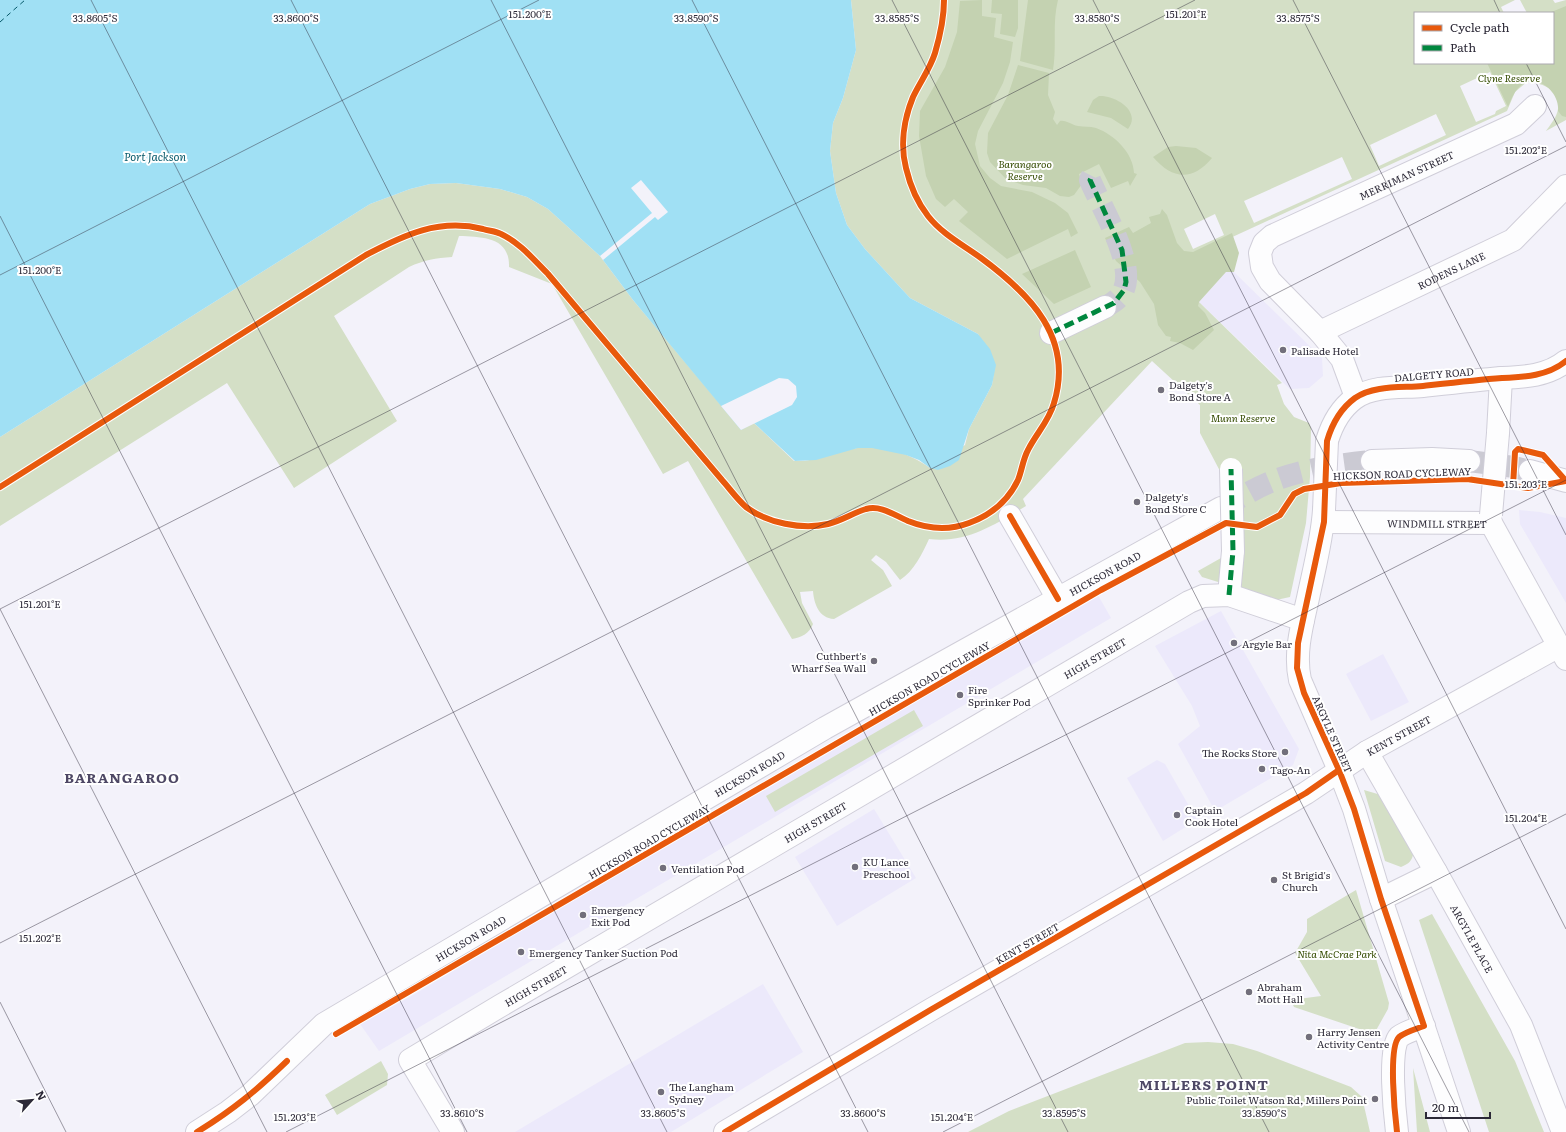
<svg xmlns="http://www.w3.org/2000/svg" width="1566" height="1132" font-family="Literata,serif">
<rect width="100%" height="100%" fill="#f3f2fa"/>
<!-- built -->
<path fill="#ece9fb" d="M1226 272H1234L1322 358 1323 376 1309 388 1290 389 1199 302Z
M1519 510 1540 512 1566 518V603L1520 524Z
M1095 590 1111 618 379 1051 360 1024 415 994 654 849Z
M1221 611 1299 749 1293 765 1215 811 1178 744 1200 726 1192 706 1155 646Z
M1383 654 1409 702 1371 721 1346 674Z
M1157 760 1165 764 1197 820 1163 841 1127 778Z
M874 809 916 878 837 926 795 857Z
M763 984 803 1052 671 1132H515Z"/>
<!-- green -->
<path fill="#d4dfc6" fill-rule="evenodd" d="M851 0H1515L1501 7 1504 13H1415V63H1553V13H1527L1520 0H1553L1555 3 1566 0V120L1546 131C1550 125 1557 117 1558 109 1563 91 1541 82 1527 82L1515 92 1507 111 1215 245 1199 302 1282 383 1277 385 1284 404 1294 417 1309 423 1311 428 1310 477 1306 523 1290 597 1276 600 1202 577 1198 571 1221 558V473L1200 433V405L1152 361 1023 499 1026 506C996 524 966 544 929 539 922 554 914 571 900 580L886 562 876 555 871 560 883 570 892 586 834 619C819 618 814 604 813 591L800 592 802 603 813 624C809 634 802 637 792 639L688 461 663 474 552 284 509 267C510 237 483 237 459 236L452 257C436 258 424 260 409 267L334 316 397 421 294 488 227 383 0 526V437L370 204 410 189 430 184 456 183 500 189 527 197 548 209 600 256 633 300 741 429 754 423 794 461C817 462 835 452 857 448 881 443 911 454 930 468L965 445 969 429 992 385 995 365 978 334 910 298 865 249 847 225 836 193 830 151 833 123 843 98 856 50ZM1490 72 1506 106 1496 111 1495 114 1476 122 1460 86ZM1436 114 1446 135 1379 166 1370 145ZM1342 157 1352 179 1254 223 1244 201ZM1215 214 1224 235 1193 249 1184 229Z
M914 710 923 726 775 812 766 796Z
M1364 790 1381 795 1413 855C1411 863 1407 864 1401 867L1385 861Z
M1356 890 1389 1003 1388 1009 1374 1034 1294 1007 1292 1003 1298 999 1321 996 1295 953 1307 932V919Z
M1432 914 1515 1061 1544 1132H1489L1419 920Z
M1208 1042 1233 1044 1257 1051 1351 1087 1362 1097 1370 1132H968L1009 1111 1185 1043Z
M381 1061 388 1074 387 1085 337 1115 325 1095Z
M1413 1068 1430 1132H1417Z"/>
<!-- forest -->
<path fill="#c4d2b1" d="M982 0V16L996 18 994 37 1013 42 1010 62 1003 83 978 131 975 144 980 166 990 178 1001 186 1032 192 1055 203 1068 213 1078 233 1071 237 1068 229 1007 259 959 221 968 212 954 199 945 207 936 199 926 176 919 136 920 111 945 67 957 32 960 1Z
M992 0H1018V28L1015 37 1000 34 1002 14 991 13Z
M1028 0H1058C1052 23 1057 46 1053 70L1020 61Z
M1566 6V117L1562 116 1558 111C1560 94 1540 74 1523 84 1515 89 1512 98 1508 107L1487 63H1553V13H1549Z
M1018 65 1049 73 1048 95 1055 112 1053 119 1057 125 1060 121C1067 120 1071 125 1078 126 1084 127 1090 126 1096 128 1115 135 1133 153 1134 173L1137 174 1130 186 1128 181 1111 188 1099 164 1079 174 1082 184 1074 195 1069 197 1060 196 1046 188 1023 185 1006 179 990 162 987 153 988 133 1008 95Z
M1099 96C1115 95 1142 111 1128 129L1111 118 1087 112 1093 100Z
M1176 146 1196 148 1212 158C1192 182 1172 179 1153 157L1168 147Z
M1162 209 1167 215 1177 243 1184 251 1193 252 1232 233 1239 253 1234 272H1226L1199 302 1198 306 1205 313 1214 330 1193 350 1180 343 1170 341 1171 337 1166 336 1158 325 1154 304 1140 282 1116 261 1105 238 1129 227 1133 233 1151 223 1149 217 1160 214Z
M1075 250 1091 287 1054 304 1022 274Z"/>
<!-- water -->
<path fill="#a0e0f4" d="M0 0H851L856 50 843 98 833 123 830 151 836 193 847 225 865 249 910 298 978 334 990 349 996 365 992 385 969 429 959 460 950 466 938 470 930 468 919 460 906 455 872 448H858L816 460 795 461 754 423 741 430 633 300 600 256 548 209 527 197 500 189 456 183 430 184 410 189 370 204 0 437Z"/>
<!-- pier -->
<path fill="#f3f2fa" d="M641 180 668 212 658 220 655 217 603 260 600 256 652 213 631 188Z
M779 378 788 379 796 386 797 397 792 405 741 430 721 406Z"/>
<g fill="none" stroke-linecap="round" stroke-linejoin="round">
<!-- ferry -->
<path stroke="#06596a" stroke-width="1" stroke-dasharray="5 4" stroke-linecap="butt" d="M0 22 25 0"/>
<!-- minor-tunnel -->
<path stroke="#cbcad3" stroke-width="22" stroke-dasharray="22 11" stroke-linecap="butt" d="M1092 176 1090 180C1101 207 1135 262 1124 289 1121 298 1113 303 1105 307
M1469 461 1514 467 1530 471
M1221 508C1238 499 1255 488 1273 481 1304 469 1339 464 1372 461"/>
<!-- minor casing -->
<g stroke="#d0ced9" stroke-width="24">
<g id="minor">
<path id="s1" d="M1320 332 1513 240 1566 186"/>
<path d="M1051 333 1105 307"/>
<path id="s2" d="M1356 397 1342 359 1320 332 1270 281 1262 267 1260 253 1264 243 1272 236 1516 124 1535 106"/>
<path d="M1498 433 1501 378"/>
<path d="M1327 441C1332 424 1340 409 1355 398 1374 385 1401 388 1423 386 1450 383 1476 380 1502 378 1524 377 1548 376 1566 361"/>
<path d="M1372 461 1432 459 1469 461"/>
<path d="M1530 471 1566 481"/>
<path d="M1324 510C1322 540 1314 569 1308 598 1302 625 1294 653 1300 680L1339 770 1354 809 1381 899 1459 1132"/>
<path d="M1010 516 1058 599"/>
<path id="s3" d="M1324 522 1491 523"/>
<path d="M1491 523 1566 659"/>
<path d="M1229 595 1233 551"/>
<path id="s4" d="M1367 752 1436 872 1521 1025 1563 1132"/>
<path d="M1381 899 1436 872"/>
<path id="s5" d="M197 1132 228 1112 250 1095 324 1024 825 728 1221 508"/>
<path id="s6" d="M453 1132 410 1060 500 1006 1189 602 1203 596 1229 595 1303 620"/>
<path id="s7" d="M725 1132 932 1009 1306 793 1367 752 1559 646"/>
<path d="M1397 1132C1395 1116 1388 1048 1399 1037 1405 1032 1416 1029 1424 1026"/>
</g>
</g>
<!-- minor -->
<use href="#minor" stroke="#fdfdfe" stroke-width="22"/>
<!-- minor-bridge casing -->
<g stroke="#d0ced9" stroke-width="24" stroke-linecap="butt">
<path id="minor-bridge" d="M1231 469 1233 551
M1324 510 1327 441
M1491 515 1498 433"/>
</g>
<!-- minor-bridge -->
<use href="#minor-bridge" stroke="#fdfdfe" stroke-width="22"/>
<!-- quiet -->
<path stroke="#00873e" stroke-width="5" stroke-dasharray="10 5" stroke-linecap="butt" d="M1051 333 1114 303 1124 290 1126 282 1122 250 1090 180 1092 176
M1229 595 1233 551 1231 469"/>
<!-- cycleway casing -->
<g stroke="#fff" stroke-width="8">
<path id="cycleway" d="M1513 486 1515 452 1518 449 1543 455 1565 480
M0 487 366 255C404 235 439 218 483 229 489 231 496 231 501 234 519 242 534 260 548 274L722 480C730 489 737 499 746 507 767 523 802 530 828 524 841 521 853 513 866 509 881 505 894 515 908 521 928 529 948 531 969 523 991 515 1008 501 1018 480 1022 470 1023 459 1028 450 1036 434 1049 421 1054 403 1074 338 1030 294 981 258 963 245 942 234 928 216 917 202 910 185 906 168 900 145 904 119 913 97 920 82 930 69 935 53 940 36 944 18 944 0
M1010 516 1058 599
M336 1034 1101 590 1226 523 1257 527 1280 515 1294 494 1304 489 1341 483 1467 479 1528 488 1566 481
M197 1132C233 1110 257 1090 287 1061
M725 1132 932 1009 1306 793 1339 770
M1397 1132C1395 1116 1388 1048 1399 1037 1405 1032 1416 1029 1424 1026L1381 899 1354 809 1339 770 1304 693 1297 668 1298 643 1324 522 1327 441C1332 424 1340 409 1355 398 1374 385 1401 388 1423 386 1450 383 1476 380 1502 378 1524 377 1548 376 1566 361"/>
</g>
<!-- cycleway -->
<use href="#cycleway" stroke="#e8590c" stroke-width="6"/>
</g>
<!-- ticks -->
<path fill="none" stroke="#2c2937" stroke-width="1" stroke-opacity="0.45" d="M91 0 667 1132M291 0 868 1132M491 0 1068 1132M692 0 1269 1132M892 0 1469 1132M1093 0 1566 929M1293 0 1566 535M1494 0 1500 13M1526 63 1566 142M0 216 467 1132M0 275 539 0M0 609 1195 0M0 609 267 1132M0 943 1566 146M0 1002 66 1132M286 1132 1566 480M943 1132 1566 814"/>
<!-- markers -->
<g fill="#726f7b" stroke="#fff" stroke-width="1.5">
<circle cx="1283" cy="350" r="4"/>
<circle cx="1161" cy="390" r="4"/>
<circle cx="1137" cy="502" r="4"/>
<circle cx="1234" cy="643" r="4"/>
<circle cx="874" cy="661" r="4"/>
<circle cx="960" cy="695" r="4"/>
<circle cx="1285" cy="752" r="4"/>
<circle cx="1262" cy="769" r="4"/>
<circle cx="1177" cy="815" r="4"/>
<circle cx="855" cy="867" r="4"/>
<circle cx="663" cy="868" r="4"/>
<circle cx="1274" cy="880" r="4"/>
<circle cx="583" cy="915" r="4"/>
<circle cx="521" cy="952" r="4"/>
<circle cx="1249" cy="992" r="4"/>
<circle cx="1309" cy="1037" r="4"/>
<circle cx="661" cy="1092" r="4"/>
<circle cx="1375" cy="1099" r="4"/>
</g>
<g text-anchor="middle" dominant-baseline="central" stroke-width="4" stroke-linejoin="round" paint-order="stroke">
<!-- park labels -->
<g font-size="10" font-style="italic" fill="#344b00" stroke="#fff">
<text x="1509" y="77">Clyne Reserve</text>
<text x="1025" y="163">Barangaroo<tspan x="1025" dy="12">Reserve</tspan></text>
<text x="1243" y="417">Munn Reserve</text>
<text x="1337" y="953">Nita McCrae Park</text>
</g>
<!-- street labels -->
<g font-size="10" fill="#2c2937" stroke="#fff">
<text stroke="none"><textPath href="#s2" startOffset="346">MERRIMAN STREET</textPath></text>
<text stroke="none"><textPath href="#s1" startOffset="145">RODENS LANE</textPath></text>
<text transform="translate(1434 374) rotate(-5)">DALGETY ROAD</text>
<text transform="translate(1402 473) rotate(-2)">HICKSON ROAD CYCLEWAY</text>
<text stroke="none"><textPath href="#s3" startOffset="113">WINDMILL STREET</textPath></text>
<text stroke="none"><textPath href="#s5" startOffset="1069">HICKSON ROAD</textPath></text>
<text stroke="none"><textPath href="#s6" startOffset="878">HIGH STREET</textPath></text>
<text transform="translate(929 678) rotate(-30)">HICKSON ROAD CYCLEWAY</text>
<text transform="translate(1333 734) rotate(66)">ARGYLE STREET</text>
<text stroke="none"><textPath href="#s7" startOffset="782">KENT STREET</textPath></text>
<text stroke="none"><textPath href="#s5" startOffset="661">HICKSON ROAD</textPath></text>
<text stroke="none"><textPath href="#s6" startOffset="554">HIGH STREET</textPath></text>
<text transform="translate(649 841) rotate(-30)">HICKSON ROAD CYCLEWAY</text>
<text stroke="none"><textPath href="#s5" startOffset="337">HICKSON ROAD</textPath></text>
<text stroke="none"><textPath href="#s4" startOffset="214">ARGYLE PLACE</textPath></text>
<text transform="translate(1027 943) rotate(-30)">KENT STREET</text>
<text stroke="none"><textPath href="#s6" startOffset="230">HIGH STREET</textPath></text>
</g>
<!-- poi labels -->
<g font-size="10" fill="#2c2937" stroke="#fff" text-anchor="start">
<text x="1291" y="350">Palisade Hotel</text>
<text x="1169" y="384">Dalgety's<tspan x="1169" dy="12">Bond Store A</tspan></text>
<text x="1145" y="496">Dalgety's<tspan x="1145" dy="12">Bond Store C</tspan></text>
<text x="1242" y="643">Argyle Bar</text>
<text x="866" y="655" text-anchor="end">Cuthbert's<tspan x="866" dy="12">Wharf Sea Wall</tspan></text>
<text x="968" y="689">Fire<tspan x="968" dy="12">Sprinker Pod</tspan></text>
<text x="1277" y="752" text-anchor="end">The Rocks Store</text>
<text x="1270" y="769">Tago-An</text>
<text x="1185" y="809">Captain<tspan x="1185" dy="12">Cook Hotel</tspan></text>
<text x="863" y="861">KU Lance<tspan x="863" dy="12">Preschool</tspan></text>
<text x="671" y="868">Ventilation Pod</text>
<text x="1282" y="874">St Brigid's<tspan x="1282" dy="12">Church</tspan></text>
<text x="591" y="909">Emergency<tspan x="591" dy="12">Exit Pod</tspan></text>
<text x="529" y="952">Emergency Tanker Suction Pod</text>
<text x="1257" y="986">Abraham<tspan x="1257" dy="12">Mott Hall</tspan></text>
<text x="1317" y="1031">Harry Jensen<tspan x="1317" dy="12">Activity Centre</tspan></text>
<text x="669" y="1086">The Langham<tspan x="669" dy="12">Sydney</tspan></text>
<text x="1367" y="1099" text-anchor="end">Public Toilet Watson Rd, Millers Point</text>
</g>
<!-- water labels -->
<g font-size="11" font-style="italic" fill="#06596a" stroke="#fff">
<text x="155" y="156">Port Jackson</text>
</g>
<!-- district labels -->
<g font-size="14" font-weight="bold" letter-spacing="1" fill="#4e4865" stroke="#fff">
<text x="122" y="777">BARANGAROO</text>
<text x="1204" y="1084">MILLERS POINT</text>
</g>
</g>
<g font-size="10" text-anchor="middle" fill="#2c2937" stroke="#fff" stroke-width="4" stroke-linejoin="round" paint-order="stroke">
<text x="530" y="18">151.200°E</text>
<text x="1186" y="18">151.201°E</text>
<text x="95" y="22">33.8605°S</text>
<text x="296" y="22">33.8600°S</text>
<text x="696" y="22">33.8590°S</text>
<text x="897" y="22">33.8585°S</text>
<text x="1097" y="22">33.8580°S</text>
<text x="1298" y="22">33.8575°S</text>
<text x="1526" y="154">151.202°E</text>
<text x="40" y="274">151.200°E</text>
<text x="1526" y="488">151.203°E</text>
<text x="40" y="608">151.201°E</text>
<text x="1526" y="822">151.204°E</text>
<text x="40" y="942">151.202°E</text>
<text x="462" y="1117">33.8610°S</text>
<text x="663" y="1117">33.8605°S</text>
<text x="863" y="1117">33.8600°S</text>
<text x="1064" y="1117">33.8595°S</text>
<text x="1264" y="1117">33.8590°S</text>
<text x="295" y="1121">151.203°E</text>
<text x="952" y="1121">151.204°E</text>
</g>
<!-- legend -->
<rect x="1414" y="12" width="140" height="52" fill="#ffffff" stroke="#aba9af"/>
<rect x="1422" y="25" width="20" height="6" fill="#e8590c" stroke="#aba9af"/>
<text x="1450" y="32" font-size="12" fill="#2c2937">Cycle path</text>
<rect x="1422" y="45" width="20" height="6" fill="#00873e" stroke="#aba9af"/>
<text x="1450" y="52" font-size="12" fill="#2c2937">Path</text>
<!-- north arrow -->
<g transform="translate(32 1100) rotate(63)" stroke="#ffffff" stroke-width="3" paint-order="stroke">
<path d="M0-3L7 15L0 10L-7 15Z" fill="#2c2937"/>
<text y="-6" font-size="11" font-weight="bold" text-anchor="middle" fill="#2c2937">N</text>
</g>
<!-- scale -->
<path d="M1426 1112v6h64v-6" fill="none" stroke="#2c2937" stroke-width="2"/>
<text x="1432" y="1112" font-size="12" fill="#2c2937" stroke="#ffffff" stroke-width="3" paint-order="stroke">20 m</text>
</svg>
